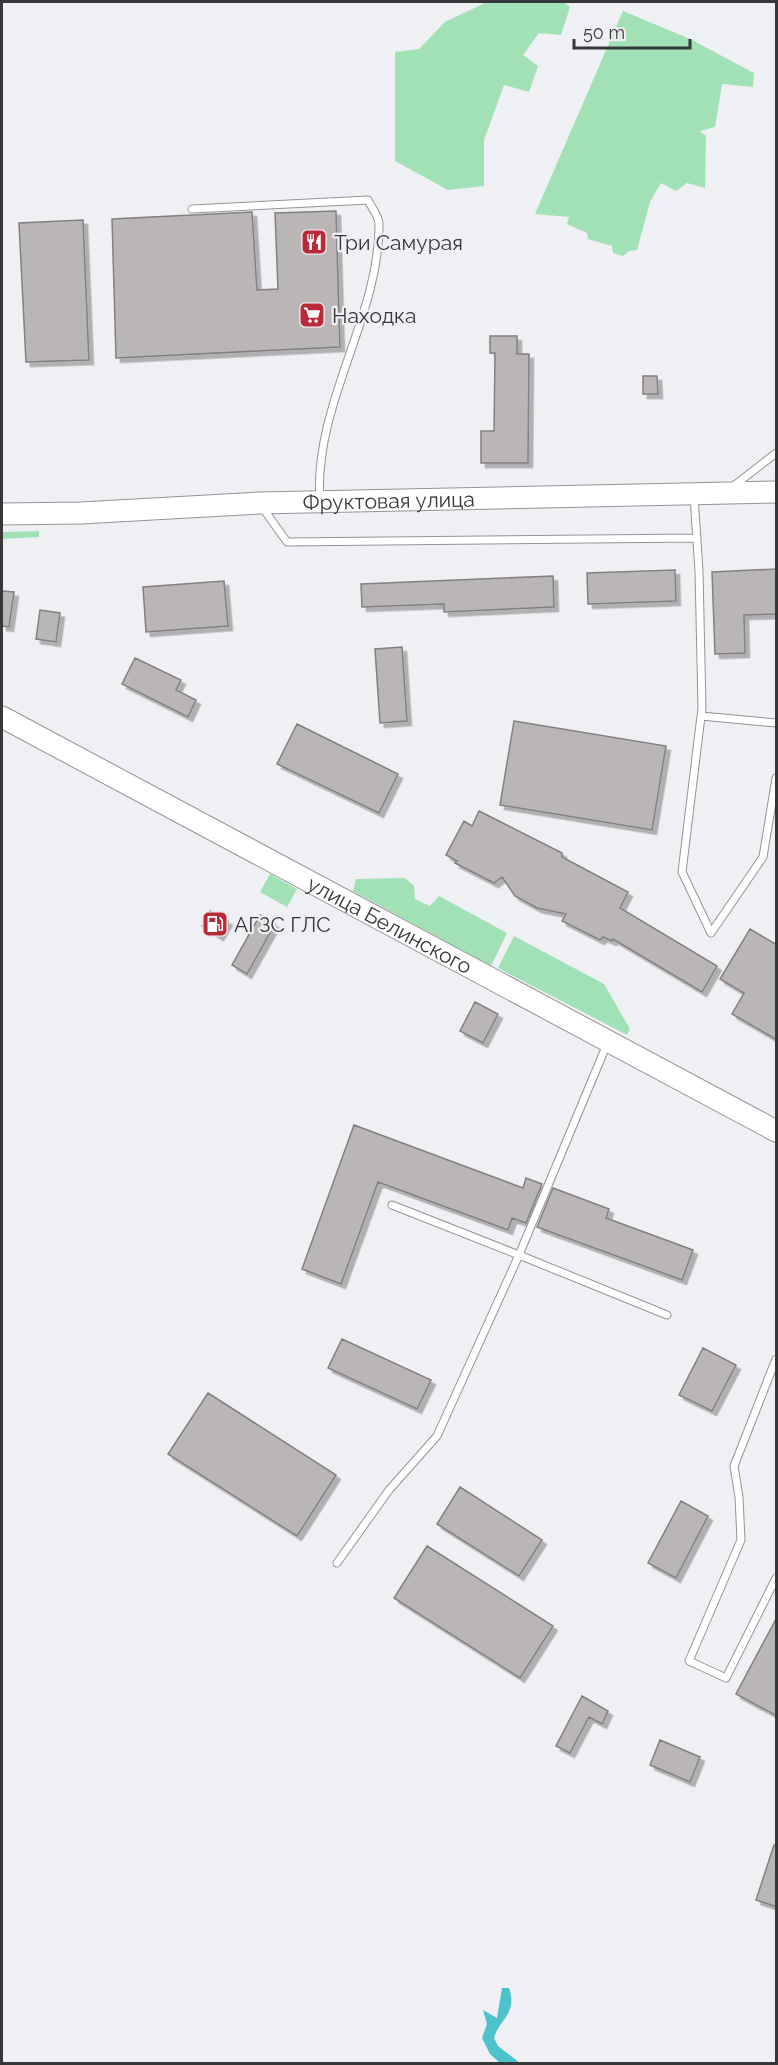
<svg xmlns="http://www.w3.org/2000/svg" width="778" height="2065" font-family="Raleway,sans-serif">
<defs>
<filter id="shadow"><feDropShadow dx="4.5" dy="4.5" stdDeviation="0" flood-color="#0004"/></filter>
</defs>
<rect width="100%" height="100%" fill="#eef0f3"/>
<!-- green -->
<path fill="#a2e0b5" d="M487 2H564L570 7 561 35 539 33 523 55 538 66 529 92 504 85 484 140V186L448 190 395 161V52L419 49 445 22Z
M623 11 690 39 754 73 753 87 722 84 715 127 700 131 706 136 705 188 687 183 676 191 661 183 650 202 637 250 629 251 623 256 613 253 612 246 588 239 587 233 567 224 569 217 535 214Z
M39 531V537L2 539V532Z
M270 874 297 889 287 907 260 892Z
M405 878 414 886 415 899 430 906 439 896 507 933 491 966 353 891 356 879Z
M514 936 604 984 630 1029 627 1035 498 968Z"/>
<!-- water -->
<path fill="#4cc2cc" d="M502 1988H509C518 2014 499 2019 494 2038L498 2046 520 2063H500L490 2054 482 2038 487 2024 483 2010 497 2018Z"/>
<!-- building -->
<path fill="#bab6b6" stroke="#83807f" stroke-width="1.5" filter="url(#shadow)" d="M336 211 340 347 116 358 112 219 252 212 257 290 278 289 275 213Z
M83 220 89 360 26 362 19 223Z
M490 336H517V354H529L528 463H481V431H494L495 353H490Z
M643 376H657L658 394H643Z
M777 569V614L744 615 745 653 715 654 712 572Z
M675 570 676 601 588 604 587 573Z
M553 576 554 607 444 612V604L362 607 361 584Z
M224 581 228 626 146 632 143 587Z
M2 591 14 592 9 627 2 626Z
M40 610 60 613 56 642 36 639Z
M402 647 407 721 380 723 375 649Z
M135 658 181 680 176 690 196 700 188 717 122 684Z
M514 721 666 746 652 830 500 805Z
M297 724 398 774 379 813 277 764Z
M479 811 562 853V857L628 892 620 908 717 966 702 992 613 939 612 941 603 937 600 940 562 921 566 914 537 908 515 896 502 877 494 883 455 863 457 861 446 855 464 821 472 826Z
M210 911 228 921 219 936 202 926Z
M260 915 275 924 247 974 232 965Z
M750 929 777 945V1040L732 1014 744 993 720 979Z
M475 1002 498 1014 483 1043 460 1031Z
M354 1125 523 1188 526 1178 542 1184 526 1223 512 1218 508 1230 378 1182 341 1284 302 1269Z
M553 1188 609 1209 606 1218 693 1250 682 1280 537 1227Z
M342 1339 431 1380 417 1409 328 1368Z
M703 1348 736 1365 712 1411 679 1395Z
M208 1393 336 1475 297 1536 168 1454Z
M460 1487 542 1540 519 1576 437 1524Z
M681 1501 708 1516 676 1578 648 1563Z
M427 1546 553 1626 520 1678 394 1598Z
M777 1617V1716L736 1694Z
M582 1696 608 1711 602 1724 589 1717 570 1753 556 1746Z
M660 1740 700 1757 690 1782 650 1765Z
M774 1845H777V1907L756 1900Z"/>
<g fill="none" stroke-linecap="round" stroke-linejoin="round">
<!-- lane casing -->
<g stroke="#939497" stroke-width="9">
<path id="lane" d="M192 209 368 200C371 207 379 216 379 224 380 316 313 406 320 500
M731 488 776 453
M694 496 699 571 702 708 682 872 711 933 763 857 776 778
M262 507 287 542 697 538
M701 716 776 723
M392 1205 519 1255 607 1044
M776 1359 734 1466 739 1497 741 1540 689 1661 726 1678 776 1578
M337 1563 389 1490 437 1436 519 1255 667 1315"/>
</g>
<!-- primary casing -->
<g stroke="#939497" stroke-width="23">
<g id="primary">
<path id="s1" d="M2 514 81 513 259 503 776 492"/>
<path id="s2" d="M2 717 776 1131"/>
</g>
</g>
<!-- lane -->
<use href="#lane" stroke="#fff" stroke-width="7"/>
<!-- primary -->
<use href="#primary" stroke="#fff" stroke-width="21"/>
</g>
<!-- icons -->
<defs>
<g id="restaurant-square" transform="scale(1.35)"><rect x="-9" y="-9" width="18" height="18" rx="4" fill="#ba2938" stroke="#eef0f3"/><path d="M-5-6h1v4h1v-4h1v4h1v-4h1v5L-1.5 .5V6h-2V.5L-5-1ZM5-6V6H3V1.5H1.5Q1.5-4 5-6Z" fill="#fff"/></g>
<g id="supermarket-square" transform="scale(1.35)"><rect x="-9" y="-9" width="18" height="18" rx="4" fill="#ba2938" stroke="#eef0f3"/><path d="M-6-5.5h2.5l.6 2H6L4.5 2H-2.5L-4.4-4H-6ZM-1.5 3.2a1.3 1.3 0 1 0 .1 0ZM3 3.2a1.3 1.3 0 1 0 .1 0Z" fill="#fff"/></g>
<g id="fuel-square" transform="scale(1.35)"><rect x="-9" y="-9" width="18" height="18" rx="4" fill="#ba2938" stroke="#eef0f3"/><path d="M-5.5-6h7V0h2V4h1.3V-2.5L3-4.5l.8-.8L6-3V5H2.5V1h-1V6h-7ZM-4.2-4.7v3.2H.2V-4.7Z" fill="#fff"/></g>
</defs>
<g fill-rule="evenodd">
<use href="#restaurant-square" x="314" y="242"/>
<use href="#supermarket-square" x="312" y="315"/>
<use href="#fuel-square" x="215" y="924"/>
</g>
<g text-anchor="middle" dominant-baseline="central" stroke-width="4.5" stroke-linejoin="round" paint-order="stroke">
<!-- poi labels -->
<g font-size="21" fill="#363738" stroke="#eef0f3" text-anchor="start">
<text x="334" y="242">Три Самурая</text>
<text x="332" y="315">Находка</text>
<text x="234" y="924">АГЗС ГЛС</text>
</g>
<!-- street labels -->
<g font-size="21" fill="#363738" stroke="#eef0f3">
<text stroke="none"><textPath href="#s1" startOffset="387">Фруктовая улица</textPath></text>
<text stroke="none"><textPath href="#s2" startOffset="440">улица Белинского</textPath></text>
</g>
</g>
<!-- border -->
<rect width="778" height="2065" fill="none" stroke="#363738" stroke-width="6"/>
<!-- scale -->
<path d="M574 39v9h116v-9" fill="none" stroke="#363738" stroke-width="3"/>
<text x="583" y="39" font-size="18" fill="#363738" stroke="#eef0f3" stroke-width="4.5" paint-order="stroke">50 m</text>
</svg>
